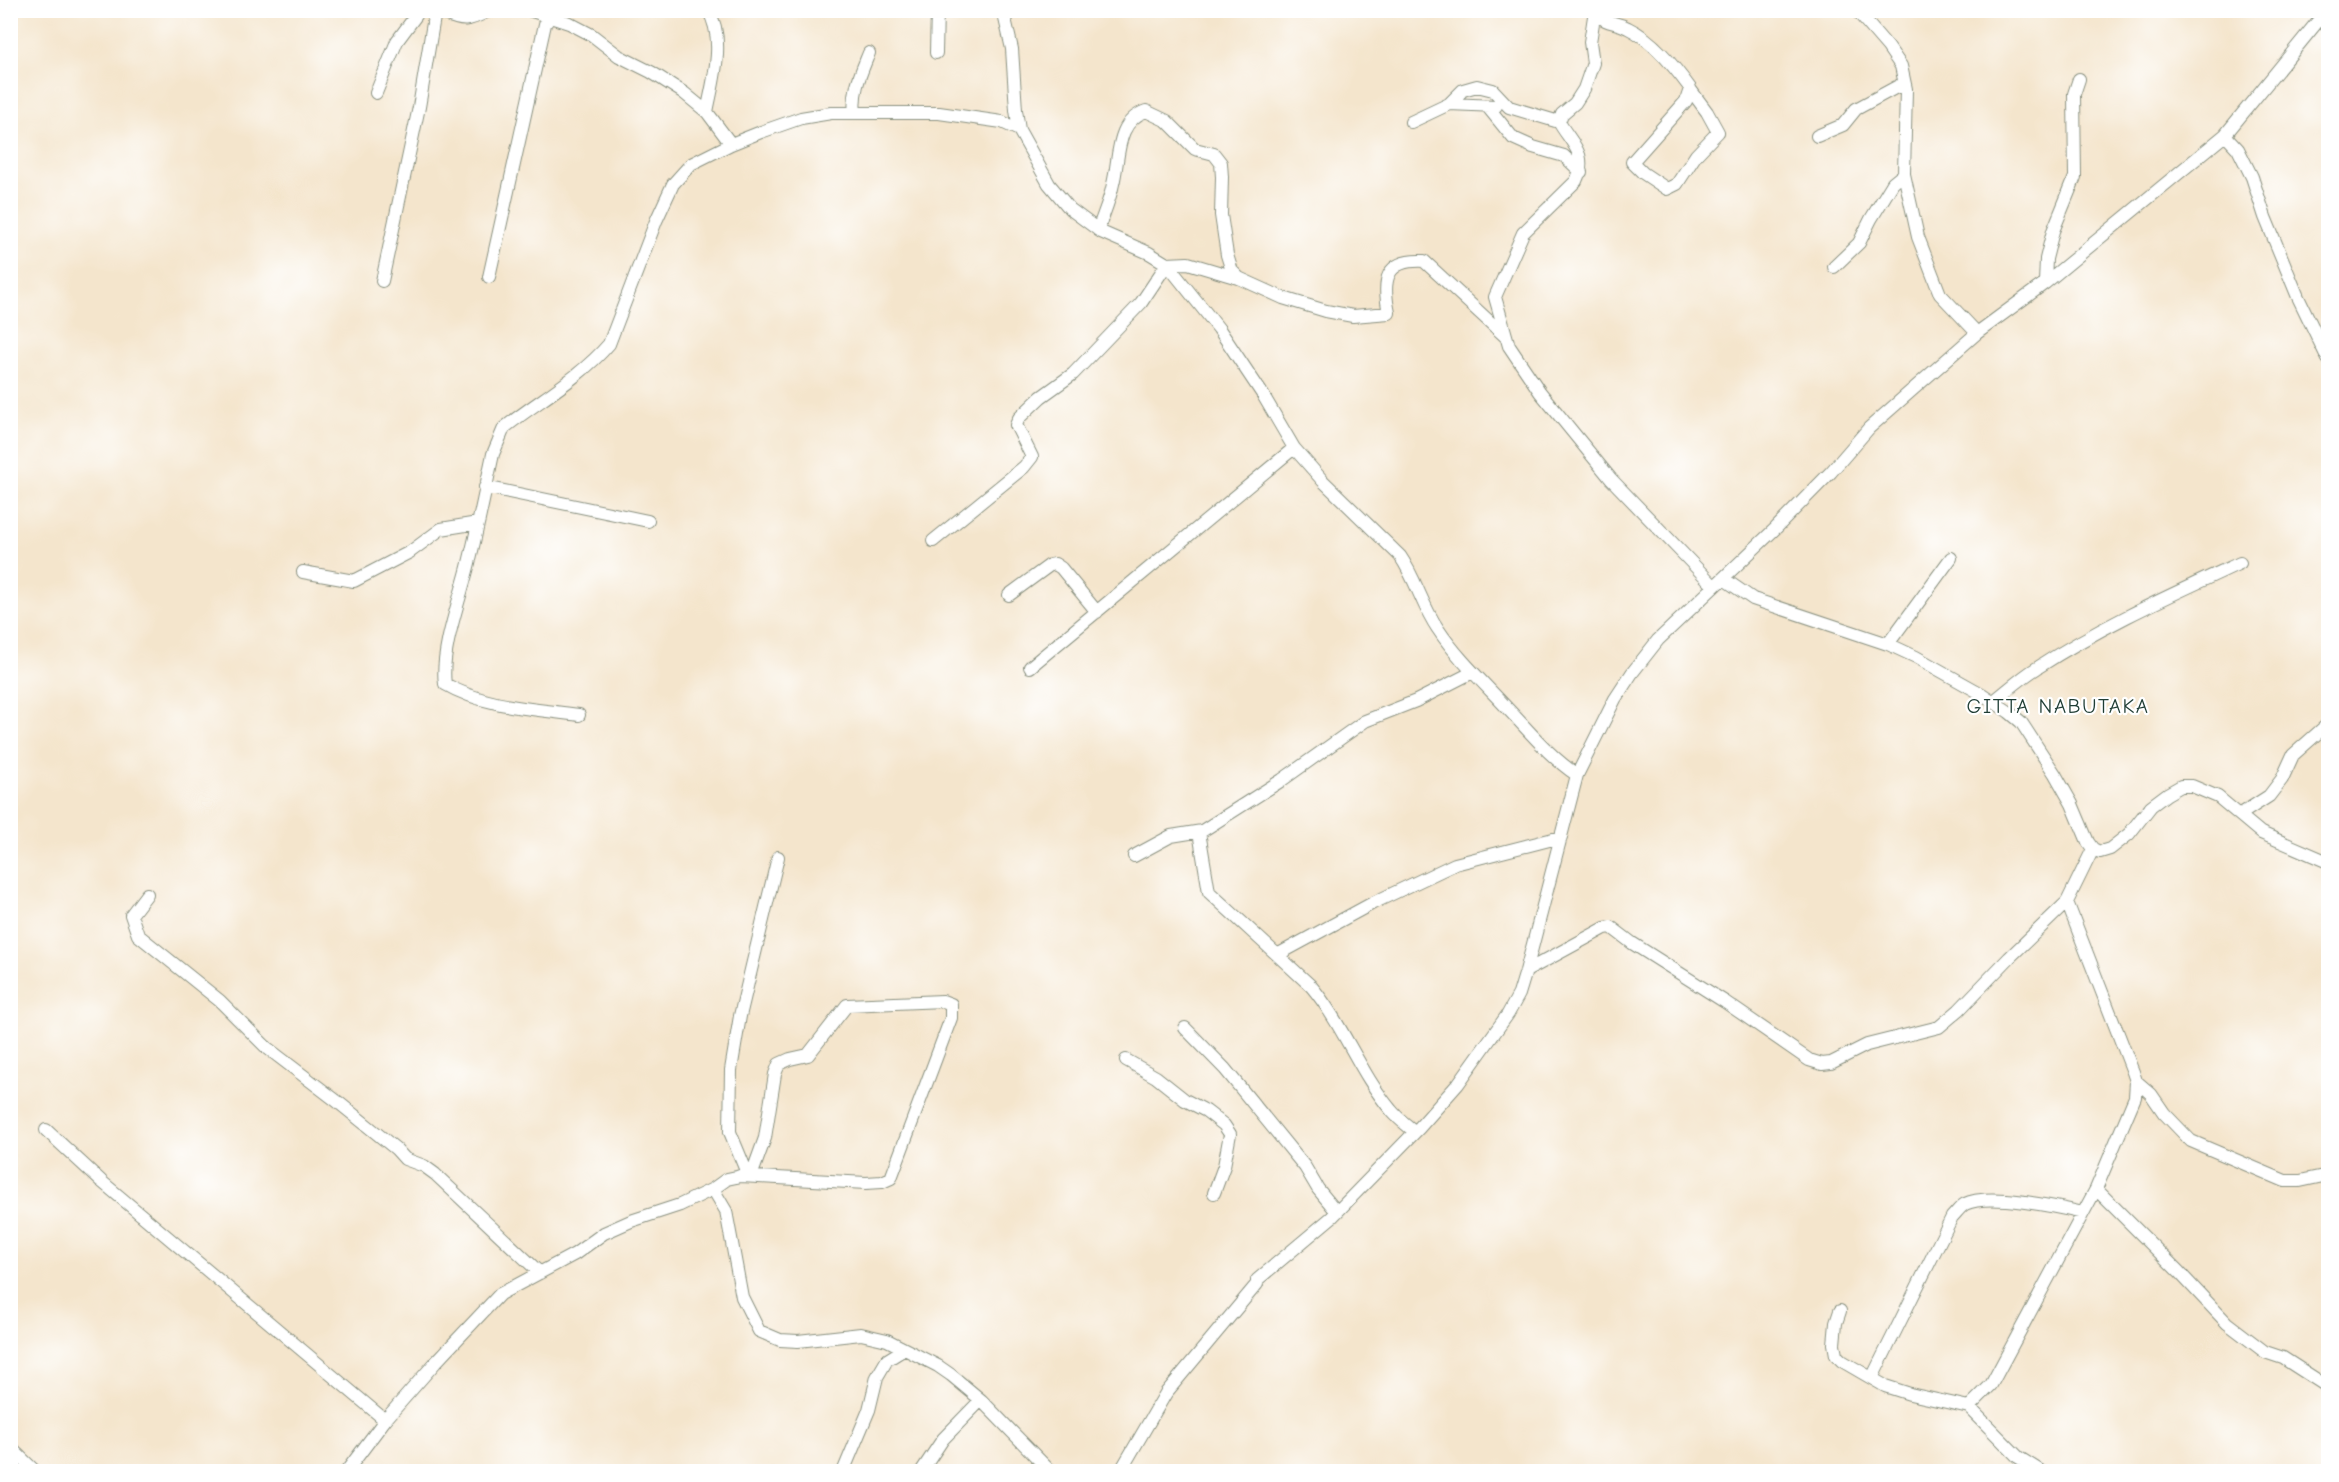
<svg xmlns="http://www.w3.org/2000/svg" width="2339" height="1482" font-family="'Comic Neue',sans-serif">
<rect width="100%" height="100%" fill="#fff"/>
<filter id="ink" filterUnits="userSpaceOnUse"><feTurbulence type="fractalNoise" baseFrequency=".0167" numOctaves="2"/><feDisplacementMap in="SourceGraphic" scale="12" xChannelSelector="R" yChannelSelector="G"/><feConvolveMatrix kernelMatrix="1 2 1 2 8 2 1 2 1" color-interpolation-filters="sRGB"/></filter>
<filter id="wash" filterUnits="userSpaceOnUse"><feTurbulence type="fractalNoise" baseFrequency=".008" numOctaves="4" result="noise"/><feDisplacementMap in="SourceGraphic" scale="24" xChannelSelector="R" yChannelSelector="G"/><feGaussianBlur stdDeviation="1.35" result="paint"/><feColorMatrix in="noise" values="0 0 0 0 0 0 0 0 0 0 0 0 0 0 0 0 0 1.4 0 .05"/><feComposite in="paint" operator="in"/></filter>
<g filter="url(#wash)">
<rect width="100%" height="100%" fill="#f4e5cc"/>
</g>
<g filter="url(#ink)">
<g fill="none" stroke-linecap="round" stroke-linejoin="round">
<!-- minor casing -->
<g stroke="#8a9180" stroke-width="14">
<path id="minor" d="M434 10C462 20 463 25 490 10
M529 10 569 23 592 35 619 56 651 72 684 93 707 112 731 144
M1003 10 1012 49 1016 110 1019 130
M1595 10 1590 42 1593 63 1584 89 1575 103 1562 114 1559 122C1570 142 1589 154 1576 181L1523 233 1495 297 1509 346 1540 392 1611 479 1714 586
M1856 10 1888 47 1901 66 1906 89 1904 174 1918 237 1940 294 1977 333
M1595 12C1609 26 1613 20 1628 28 1653 40 1674 66 1690 88V89L1686 101 1632 162 1643 173 1667 189 1677 184 1696 155 1718 132 1707 112 1690 89
M936 53 937 10
M376 93 397 41 420 10
M1449 104 1496 106
M1487 106 1513 138 1533 147 1564 156 1581 172
M707 112C713 81 726 39 708 10
M855 113C852 91 861 73 869 53
M1411 122 1449 104 1463 90 1477 86 1493 90 1509 107 1559 122
M2225 135 2238 149 2252 177 2265 217 2298 297 2328 359
M1817 136 1843 125 1856 109 1904 83
M1098 230C1103 215 1110 200 1113 184 1120 157 1115 122 1146 111L1167 121 1195 149 1214 154 1221 163 1222 177 1221 215 1227 255 1232 271 1239 278 1283 298 1326 311 1353 316 1389 313C1382 280 1385 259 1424 261L1506 337
M1834 267 1859 243 1871 219 1893 183 1904 174
M489 277 545 24 553 13 563 10
M382 281 419 107 435 11
M2045 283 2046 259 2053 231 2075 177 2074 94 2079 79
M485 487 648 521
M933 541 1024 467 1032 457 1016 425 1019 418 1041 397 1073 374 1141 303 1167 264 1188 263 1238 278
M303 572 354 581 410 552 441 529 478 523
M1724 579 1753 599 1888 644 1916 657 1982 694 2009 712 2021 722 2055 774 2072 804 2088 842 2093 849 2100 852 2110 849 2129 834 2151 806 2167 794 2181 786H2192L2218 797 2261 833 2328 862
M1009 595 1050 565 1055 564 1061 568 1097 612
M1888 644 1951 558
M1030 667 1294 448
M1994 701C2008 690 2022 677 2037 668 2101 626 2171 595 2240 563
M579 715C535 709 484 707 445 684 440 651 461 597 469 563 478 527 485 491 493 454L504 428C539 400 580 378 609 344L656 221 673 184 691 164 731 144 761 132 801 118 831 113H939L1002 122 1019 130 1049 184 1070 209 1101 232 1149 253 1167 264 1219 329 1263 395 1294 448 1323 481 1400 556C1416 579 1422 606 1438 629 1457 658 1484 683 1508 709 1530 732 1550 757 1577 775
M2241 814 2269 796 2282 779 2293 755 2328 724
M1199 832 1209 892 1311 986C1343 1024 1359 1072 1391 1110 1398 1119 1407 1125 1415 1132
M1134 856 1171 836 1202 831 1282 780 1365 721 1416 701 1473 672
M147 894 131 915 138 935 220 1001 266 1047 338 1102 396 1149 405 1159 424 1166 435 1174 540 1273
M1277 955 1373 903 1455 864 1561 837
M1526 971 1605 928 1611 927 1632 943 1725 1002 1809 1060 1822 1064 1831 1063 1867 1045 1939 1027 1959 1010 2009 958 2067 902 2093 849
M1185 1028 1225 1069 1305 1167 1318 1189 1337 1212
M1126 1060 1156 1077 1185 1100 1206 1111 1224 1125 1230 1134 1224 1166 1214 1193
M2136 1081 2151 1094 2164 1113 2191 1141 2285 1181H2300L2328 1175
M46 1130 101 1181 385 1420
M747 1173 730 1132 731 1070 740 1016 778 857
M713 1189 727 1179 741 1176 866 1183 882 1182 891 1178 951 1018V1004L943 1001 847 1005 808 1055 790 1059 779 1064 775 1074 765 1138 753 1171 737 1177
M2096 1189 2179 1272 2227 1323 2265 1352 2283 1358 2328 1387
M1840 1311 1836 1323 1834 1344 1836 1355 1842 1361 1885 1386 1910 1394 1969 1407 2018 1457 2042 1472
M1872 1378 1952 1217C1956 1213 1960 1207 1965 1204 1988 1192 2058 1207 2083 1213
M1969 1407 1991 1385 2096 1189 2135 1097 2136 1081 2133 1072 2067 902
M10 1447 36 1472
M346 1472 385 1420 435 1363 500 1294 575 1254 604 1233 631 1221 680 1205 713 1189 726 1211 742 1297 759 1331 780 1340 798 1341 861 1334 887 1340 938 1366 951 1375 981 1400 1051 1472
M843 1472 869 1410 877 1377 887 1360 903 1350
M921 1472 943 1439 981 1400
M1120 1472 1166 1393 1257 1284V1280L1332 1217 1419 1128 1458 1084 1508 1014 1519 994 1526 971 1577 775 1615 699 1632 673 1658 640 1776 528 1831 472 1869 428 1977 333 2045 283 2225 135 2327 10"/>
</g>
<!-- minor -->
<use href="#minor" stroke="#fff" stroke-width="12"/>
</g>
</g>
<g text-anchor="middle" dominant-baseline="central" stroke-width="4.5" stroke-linejoin="round" paint-order="stroke">
<!-- quarter labels -->
<g font-size="21" letter-spacing="1.5" fill="#1f3d34" stroke="#fff">
<text x="2058" y="706">GITTA NABUTAKA</text>
</g>
</g>
<!-- margin -->
<rect width="2339" height="1482" fill="none" stroke="#fff" stroke-width="36"/>
</svg>
